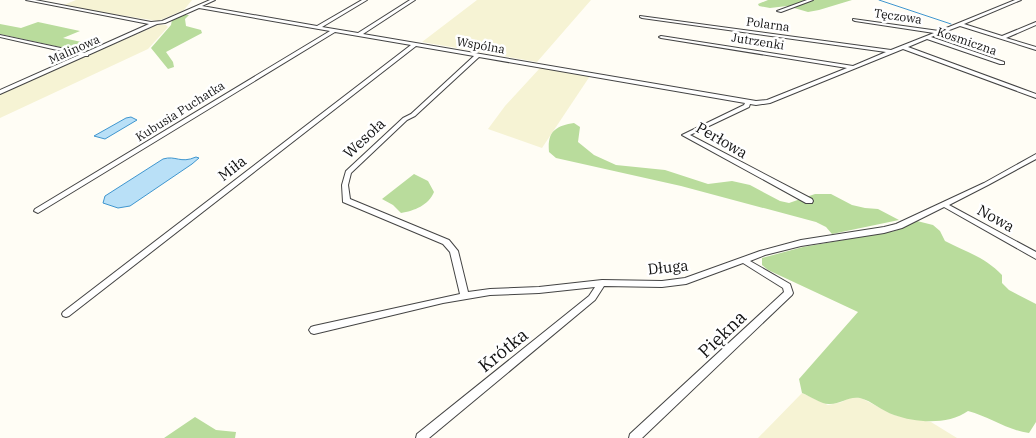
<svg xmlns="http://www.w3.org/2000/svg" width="1036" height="438" font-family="'IBM Plex Serif',serif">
<rect width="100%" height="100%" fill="#fffdf5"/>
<!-- farmland -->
<path fill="#f6f3d4" d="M76 0H192L184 10 158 21 61 6Z
M477 0H591L537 62 422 42Z
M158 25H166L168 27 148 49 0 118V93Z
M540 68 590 76 542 148 488 129 505 106Z
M802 393 828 405 842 402 850 397 861 398 894 415 931 422 957 438H758Z"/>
<!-- forest -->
<path fill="#b9dc9c" d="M768 0H852L819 10 808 12 787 6 770 8 759 6 758 4Z
M182 15H189L185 19 186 26 201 30 202 33 166 52 173 62 174 67 168 69 151 48 171 25 172 20Z
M38 22 80 31 63 38 100 46 83 52 0 34V24L21 28Z
M574 123 580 127 578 142 594 155 616 165 665 170 708 184 732 181 750 185 780 201 789 203 815 194H831L852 205 865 208 878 209 899 220 832 234 826 227 816 222 681 186 556 158 549 152C547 131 556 126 574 123Z
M414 174 428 181 434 192C429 205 414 211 401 213L393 205 382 199Z
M917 221 933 225 940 231 945 241C966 252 985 257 1002 275V283L1009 290 1036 304V422L1029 433C1007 430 990 417 968 411 948 425 917 423 894 415 882 411 872 401 860 398 848 396 841 404 830 404 822 405 810 396 802 393L799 379 858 312 768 270 762 265V258L803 247 895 231Z
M195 417 216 430 236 432 235 438H164Z"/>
<!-- water -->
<path fill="#b9e0f7" stroke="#3f96cf" d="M131 117 137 120 105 139 94 136 126 118Z
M196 157 199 158 192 164 130 206 118 208 103 203 105 196 163 159C176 155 180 164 196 157Z"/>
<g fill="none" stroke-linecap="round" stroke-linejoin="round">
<!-- stream -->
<path stroke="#3f96cf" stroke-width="1" d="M879 0 951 24"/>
<!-- street casing -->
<g stroke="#444" stroke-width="2">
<path id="street" d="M26 0H35L151 22 162 21 210 0H215L202 6 317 26 362 0H367L322 27 358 33 410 0H415L363 34 756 101 767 100 847 68 661 38 659 37 661 36 853 66 886 52 642 18 640 17V16L891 50 934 33 855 21 853 20V19L939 31 1015 0H1021L964 24 1002 36 1036 22V25L1006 38 1036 47V50L960 26 931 37 1004 62V64H1000L927 39 908 47 1036 94V98L903 49 770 103 756 105 750 104 749 107 690 135 812 199 813 201 812 203H806L682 135 744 105 745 103 479 57 415 116 407 120 351 173 348 185 350 199 449 240 458 251 468 292 490 289 539 287 602 280 662 281 685 278 760 251 801 240 884 227 896 224 984 183 1036 154V159L988 185 949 205 1036 252V259L944 207 902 228 884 233 801 246 765 255 750 261 790 284 793 293 792 295 642 438H629L630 434 784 292 783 288 743 263 686 284 662 287 604 286 595 300 429 438H416L417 434 589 296 595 287 539 293 490 295 443 303 314 334 311 333 309 330 311 327 314 326 460 294 450 252 443 244 343 202 342 185 346 171 403 118 411 114 474 56 416 46 69 316 66 317 63 316 62 314 63 312 411 45 335 32 38 213 34 211 35 209 330 31 199 8 165 23 157 24 88 55V56H85L0 94V90L79 55 0 37V35L84 53 149 24Z
M807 0H813L781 12 777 11Z"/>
</g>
<!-- street -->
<use href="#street" fill="#fff" fill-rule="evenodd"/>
</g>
<g text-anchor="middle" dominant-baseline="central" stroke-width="5" stroke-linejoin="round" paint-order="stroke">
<!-- far-street labels -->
<g font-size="12" fill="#111" stroke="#fff">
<text transform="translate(898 16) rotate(8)">Tęczowa</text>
<text transform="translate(768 24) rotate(8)">Polarna</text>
<text transform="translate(758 41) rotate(9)">Jutrzenki</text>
<text transform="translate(967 41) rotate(19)">Kosmiczna</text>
<text transform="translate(481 45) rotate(10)">Wspólna</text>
<text transform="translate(74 49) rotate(-24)">Malinowa</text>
<text transform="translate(180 111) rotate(-32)">Kubusia Puchatka</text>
</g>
<!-- street labels -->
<g font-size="15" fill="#111" stroke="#fff">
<text transform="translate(364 138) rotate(-43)">Wesoła</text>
<text transform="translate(722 140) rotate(30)">Perłowa</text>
<text transform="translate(232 168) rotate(-38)">Miła</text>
<text transform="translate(996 218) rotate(29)">Nowa</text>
<text transform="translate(668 267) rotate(-6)">Długa</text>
</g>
<!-- near-street labels -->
<g font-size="18" fill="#111" stroke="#fff">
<text transform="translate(722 334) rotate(-44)">Piękna</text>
<text transform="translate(503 350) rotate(-39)">Krótka</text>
</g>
</g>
</svg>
